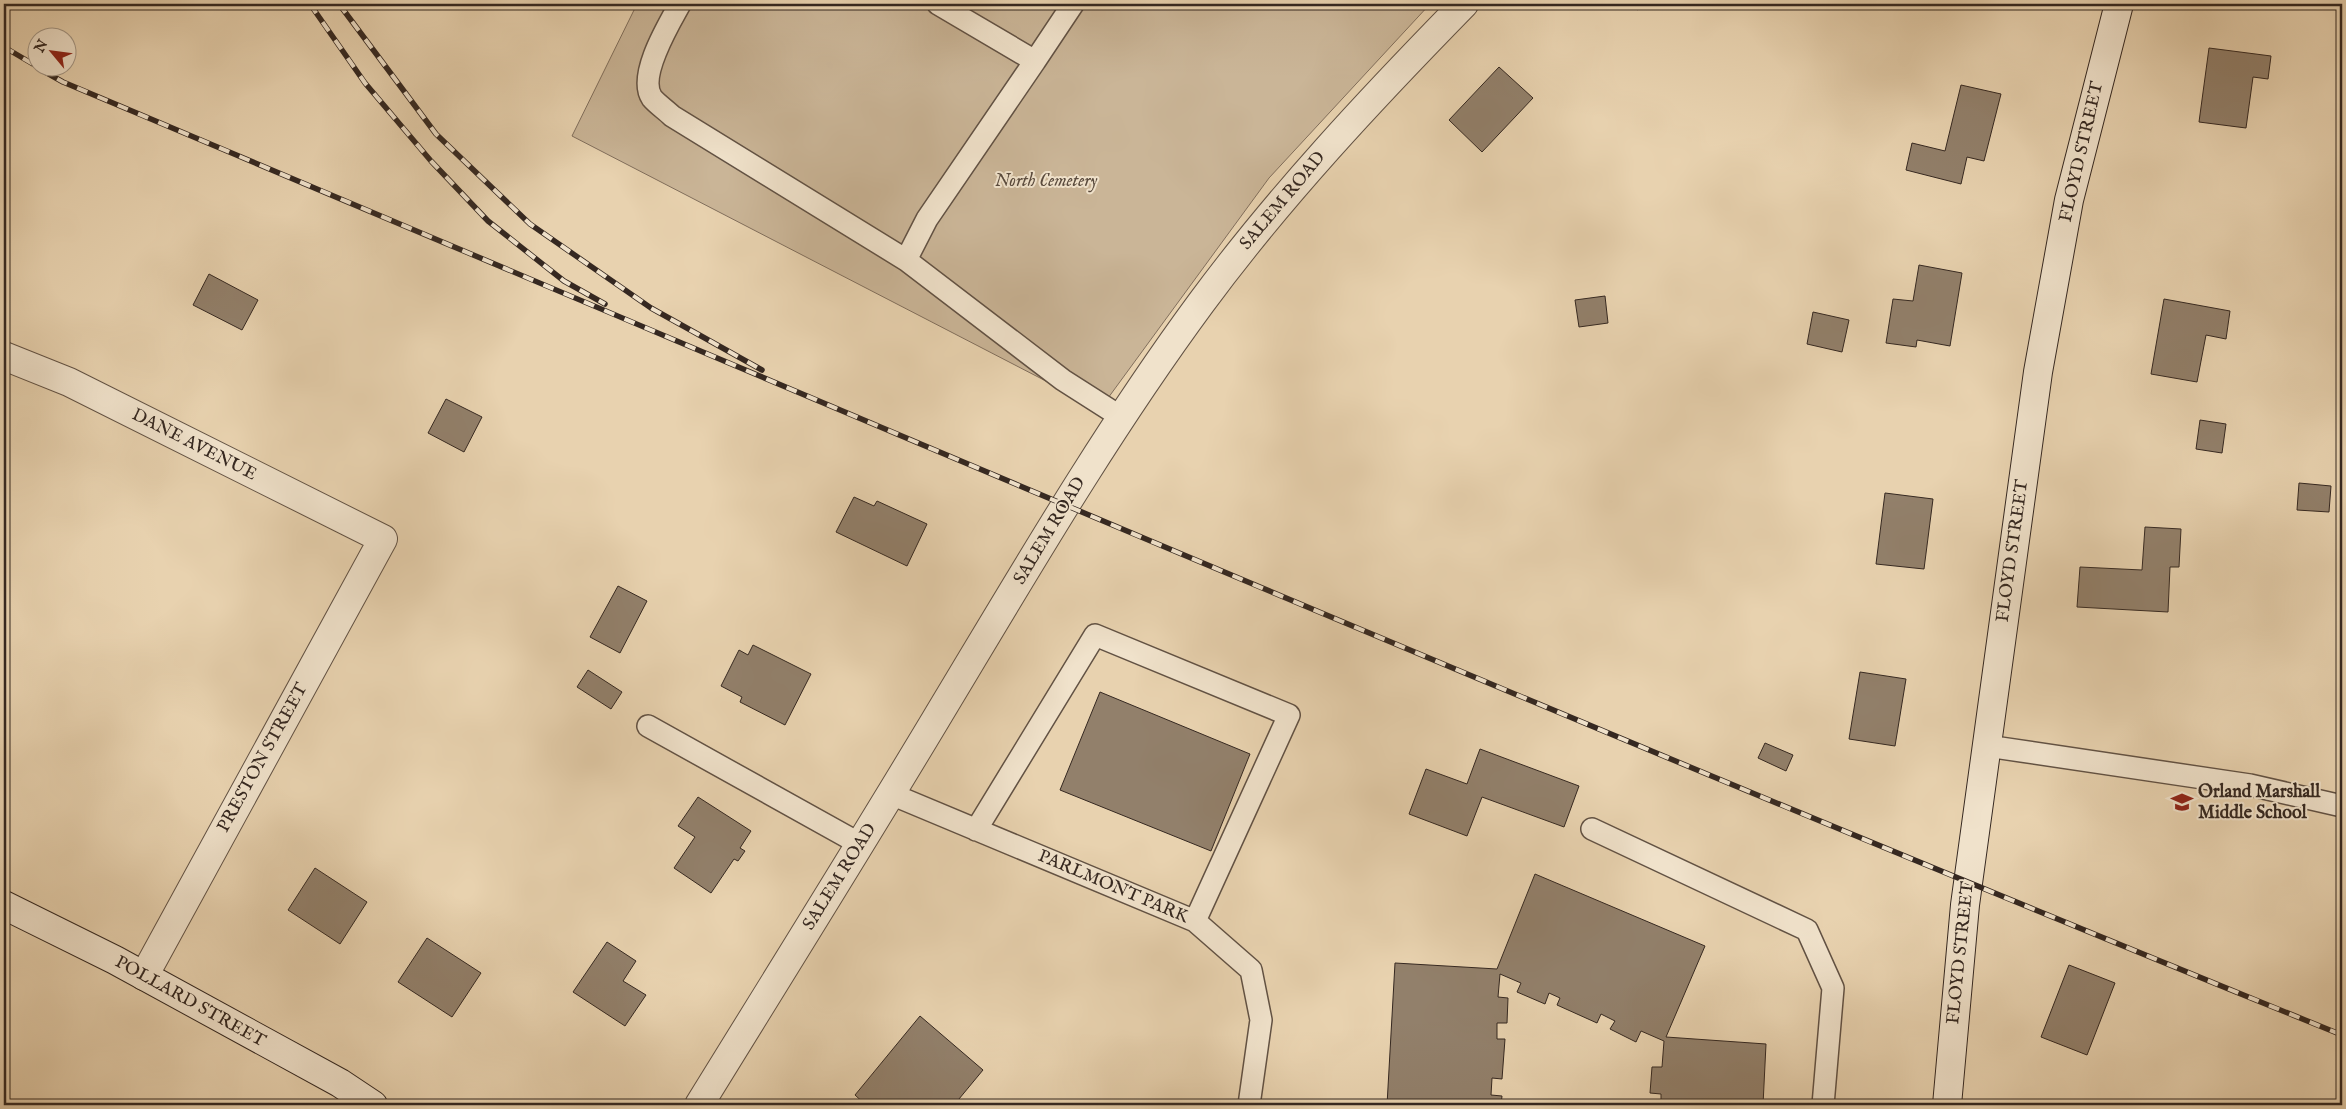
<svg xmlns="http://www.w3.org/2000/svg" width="2346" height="1109" font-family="'IM FELL English',serif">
<rect width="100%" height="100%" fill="#e8d2af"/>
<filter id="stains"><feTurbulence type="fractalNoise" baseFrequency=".004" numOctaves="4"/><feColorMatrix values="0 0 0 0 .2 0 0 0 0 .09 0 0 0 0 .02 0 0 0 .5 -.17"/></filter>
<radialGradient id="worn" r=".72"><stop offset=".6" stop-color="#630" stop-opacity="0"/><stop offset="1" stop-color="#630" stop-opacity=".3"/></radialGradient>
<!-- green -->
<path fill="#cab597" stroke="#806e5c" d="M637 4H1430L1269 178 1100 409 572 136Z"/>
<!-- building -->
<path fill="#92806b" stroke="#352821" d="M1630 4H1643L1638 10Z
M2209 48 2271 56 2268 79 2253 77 2246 128 2199 122Z
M1499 67 1533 98 1482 152 1449 120Z
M1961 85 2001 94 1984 161 1967 157 1961 184 1906 170 1912 143 1945 151Z
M1919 265 1962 273 1950 346 1917 340 1916 347 1886 343 1893 299 1913 301Z
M209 274 258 300 242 330 193 305Z
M1605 296 1608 323 1579 327 1575 300Z
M2164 299 2230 311 2226 339 2206 335 2197 382 2151 374Z
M1813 312 1849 320 1842 352 1807 344Z
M446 399 482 417 464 452 428 433Z
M2200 420 2226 424 2222 453 2196 449Z
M2299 483 2331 486 2329 512 2297 510Z
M1885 493 1933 499 1924 569 1876 564Z
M854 497 874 506 877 501 927 524 907 566 836 532Z
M2145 527 2181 529 2179 567H2170L2168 612 2077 607 2080 567 2142 570Z
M618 586 647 601 620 653 590 637Z
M753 645 811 674 785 725 740 702 742 697 721 686 739 650 748 655Z
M588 670 622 692 611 709 577 687Z
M1860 672 1906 679 1895 746 1849 739Z
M1100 692 1250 754 1211 851 1060 790Z
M1765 743 1793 755 1786 771 1758 758Z
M1480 749 1579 786 1564 827 1482 797 1467 836 1409 814 1426 769 1467 784Z
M698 797 751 831 740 848 745 851 738 861 734 859 711 893 674 868 695 837 678 826Z
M315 868 367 902 340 944 288 910Z
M1535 874 1705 946 1666 1037 1766 1044 1763 1105H1661V1094L1650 1093 1652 1067H1662L1664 1041 1641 1031 1636 1042 1610 1029 1615 1021 1601 1014 1597 1023 1557 1005 1560 998 1549 993 1545 1004 1517 992 1521 983 1500 974 1498 997 1508 998 1507 1023H1497V1039H1505L1502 1079 1492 1078 1491 1095 1502 1096 1501 1105H1387L1395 963 1497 969Z
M427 938 481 973 452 1017 398 982Z
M607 942 636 961 623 981 646 995 625 1026 573 992Z
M2069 965 2115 983 2087 1055 2041 1037Z
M920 1016 983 1070 954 1105H866L855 1095Z
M8 1101 15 1105H5Z"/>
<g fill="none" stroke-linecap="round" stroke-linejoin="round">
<!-- lane casing -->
<g stroke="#625244" stroke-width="24">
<path id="lane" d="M680 4C669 24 637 76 652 98 657 104 666 110 672 116L906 260 927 219 1035 61
M938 4 1035 61 1073 4
M906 260 1063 380 1121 417
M648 726 860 844
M1987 746 2250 785 2342 806
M891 794 1195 921 1251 970 1261 1020 1249 1105
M1592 829 1807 930 1833 988 1823 1105
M976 830 1095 635 1289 715 1195 921"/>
</g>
<!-- street casing -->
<g stroke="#625244" stroke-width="30">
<path id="street" d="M4 356 69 382 383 539 144 976
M699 1105C778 977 858 849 936 719 1021 578 1103 436 1201 303 1280 196 1371 99 1464 4"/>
</g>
<!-- secondary casing -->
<g stroke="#352821" stroke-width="30">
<path id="secondary" d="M4 905 115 960 340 1083 373 1105
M1947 1105 1965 905 2038 372 2069 200 2119 4"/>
</g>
<!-- lane -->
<use href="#lane" stroke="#f0e2cb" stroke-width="21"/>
<!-- street -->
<use href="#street" stroke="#f0e2cb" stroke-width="28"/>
<!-- secondary -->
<use href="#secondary" stroke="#f0e2cb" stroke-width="28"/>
<!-- rail casing -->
<g stroke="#352821" stroke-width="5.5">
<path id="rail" d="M310 4 365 83 431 161 488 221 564 281 605 304
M339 4 436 134 530 224 651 308 762 370
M4 47 38 67
M38 68 63 82C822 401 1579 726 2342 1035"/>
</g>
<!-- rail -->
<use href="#rail" stroke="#f0e2cb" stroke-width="4" stroke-dasharray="11" stroke-linecap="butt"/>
</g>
<!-- icons -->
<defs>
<g id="school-bare" transform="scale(1.725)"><path d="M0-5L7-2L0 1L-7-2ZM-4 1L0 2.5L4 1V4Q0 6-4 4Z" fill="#8f2418" stroke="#f0e2cb" stroke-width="2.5" paint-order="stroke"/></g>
</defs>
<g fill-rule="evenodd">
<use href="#school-bare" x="2182" y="802"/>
</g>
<g text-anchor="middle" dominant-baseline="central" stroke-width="4" stroke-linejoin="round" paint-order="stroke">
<!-- street labels -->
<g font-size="18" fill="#352821" stroke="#f0e2cb">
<text transform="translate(2082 152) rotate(-77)">FLOYD STREET</text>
<text transform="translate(1283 201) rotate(-50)">SALEM ROAD</text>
<text transform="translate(194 445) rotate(27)">DANE AVENUE</text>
<text transform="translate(1050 531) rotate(-59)">SALEM ROAD</text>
<text transform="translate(2013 551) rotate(-82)">FLOYD STREET</text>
<text transform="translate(263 758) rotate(-61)">PRESTON STREET</text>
<text transform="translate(840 877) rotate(-58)">SALEM ROAD</text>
<text transform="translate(1113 887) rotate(23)">PARLMONT PARK</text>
<text transform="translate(1961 953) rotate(-84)">FLOYD STREET</text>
<text transform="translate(190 1002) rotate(29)">POLLARD STREET</text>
</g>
<!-- park labels -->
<g font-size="18" font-style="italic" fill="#5a4b3e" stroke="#f0e2cb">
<text x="1046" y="181">North Cemetery</text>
</g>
<!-- poi labels -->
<g font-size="18" font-weight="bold" fill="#352821" stroke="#f0e2cb" text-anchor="start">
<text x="2198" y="792">Orland Marshall<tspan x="2198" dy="21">Middle School</tspan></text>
</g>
</g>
<!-- margin -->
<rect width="2346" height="1109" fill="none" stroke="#e8d2af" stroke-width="20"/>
<rect x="5" y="5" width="2336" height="1099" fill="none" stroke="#352821" stroke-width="2.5"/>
<rect x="10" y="10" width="2326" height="1089" fill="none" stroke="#352821"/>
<!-- north arrow -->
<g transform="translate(52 52) rotate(299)"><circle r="24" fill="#f0e2cb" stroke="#a59887"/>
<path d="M0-4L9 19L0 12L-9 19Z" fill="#8f2418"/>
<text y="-8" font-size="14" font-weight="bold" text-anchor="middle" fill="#352821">N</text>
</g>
<rect width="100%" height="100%" filter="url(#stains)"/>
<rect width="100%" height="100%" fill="url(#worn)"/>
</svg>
